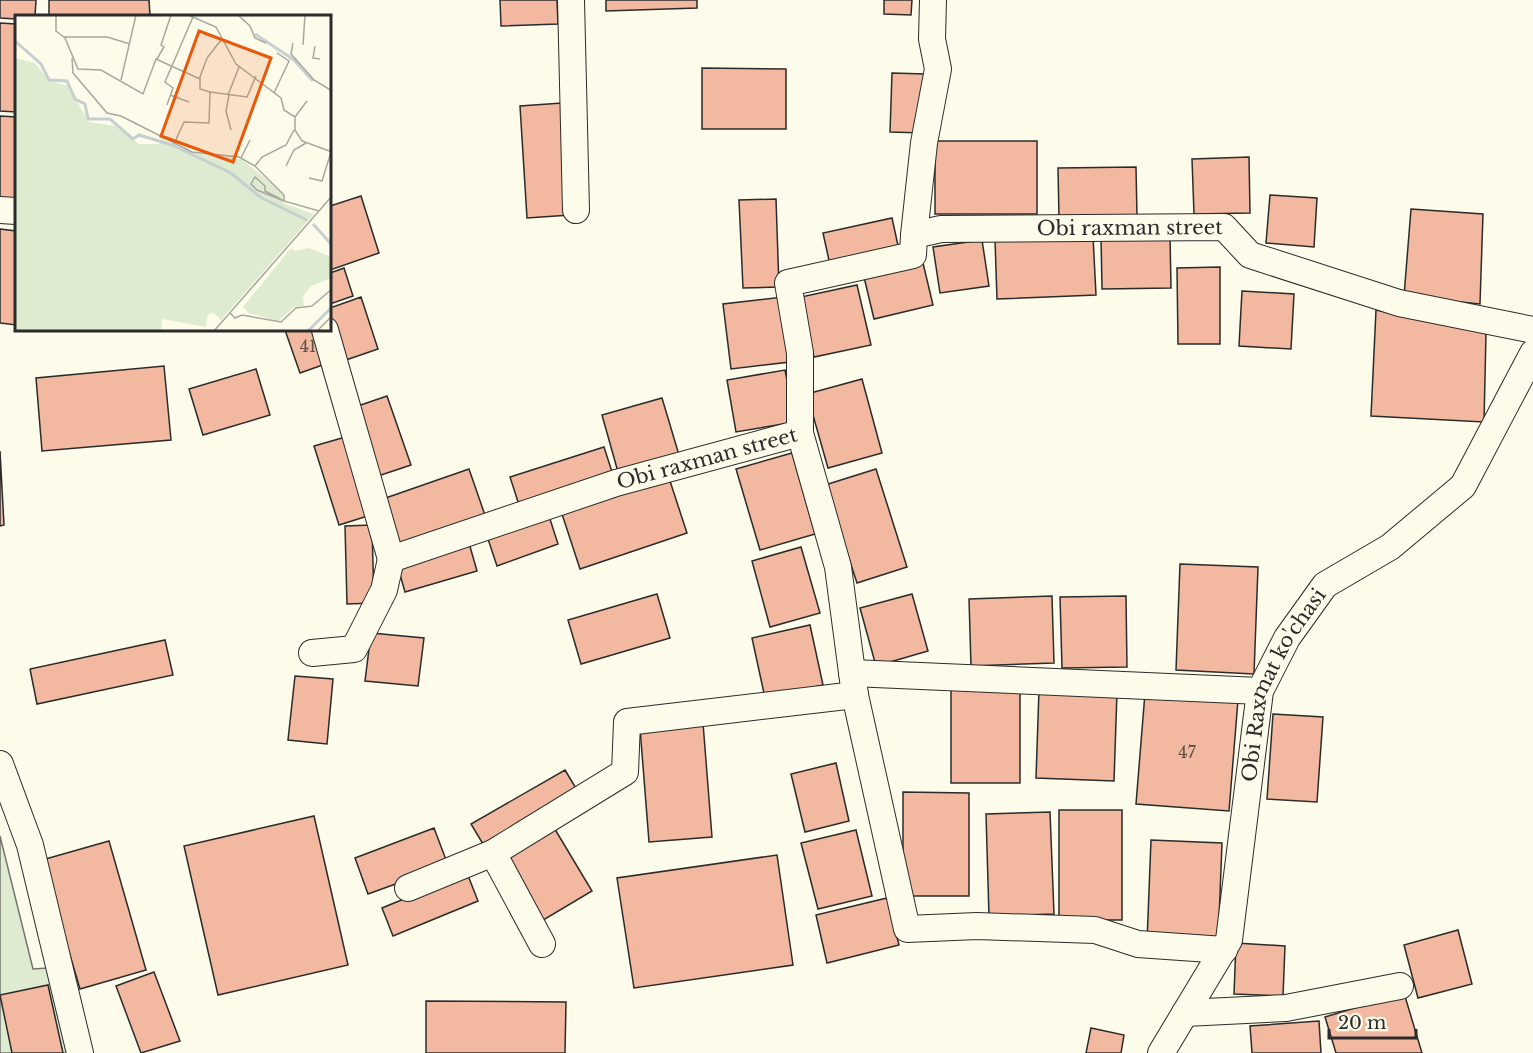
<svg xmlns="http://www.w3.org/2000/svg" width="1533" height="1053" font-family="'Libre Baskerville',serif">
<rect width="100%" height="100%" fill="#fdfbea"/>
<!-- green -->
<path fill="#deebd1" stroke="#74746e" stroke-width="1.5" d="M0 836 33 969 48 968 67 1053H0Z"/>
<!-- building -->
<path fill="#f2b8a0" stroke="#2b2b2b" stroke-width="1.5" d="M0 0H36L35 16H16V19L0 18Z
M49 0H149L150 16H49Z
M500 0H557L558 24 501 26Z
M606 0H697V8L606 11Z
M884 0H912L911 15 884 14Z
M0 23 16 24V112L0 111Z
M702 68 786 69V129H702Z
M892 73 925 74 923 133 890 132Z
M562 103 570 215 527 218 520 106Z
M0 116 16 117V203L0 202Z
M935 141H1037V214H935Z
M1249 157 1250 213 1194 214 1192 159Z
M1136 167 1137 217 1059 218 1058 168Z
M1270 195 1317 198 1314 247 1266 243Z
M361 196 379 253 330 270V206Z
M776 199 779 287 743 288 739 200Z
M1411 209 1483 214 1480 304 1404 296Z
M892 218 899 250 830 265 823 233Z
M0 229 16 231V325L0 323Z
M1170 235 1171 288 1102 289 1101 236Z
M1093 236 1096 295 997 299 995 240Z
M982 240 989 286 940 293 933 247Z
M923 263 933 305 874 319 864 277Z
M1220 267V344H1178L1177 268Z
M344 268 353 296 330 304V273Z
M857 285 871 345 814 357 801 297Z
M1242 291 1294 294 1291 349 1239 346Z
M361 297 378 349 340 362 330 330V308Z
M783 297 790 362 731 369 723 304Z
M1376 310 1486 333 1484 422 1371 416Z
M285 330H320L331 362 300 373Z
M164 366 171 440 42 451 36 378Z
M256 369 270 415 203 435 189 389Z
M785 370 795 422 736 432 727 380Z
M862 379 882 453 828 468 807 394Z
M387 396 411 465 372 478 349 409Z
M662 398 679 455 618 472 602 415Z
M349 436 374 514 339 525 314 446Z
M604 447 614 478 520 508 510 477Z
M0 451 4 525 0 526Z
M792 453 815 534 760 550 736 469Z
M469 469 487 521 395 553 377 501Z
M876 469 907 567 857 583 825 485Z
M669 478 687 533 580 569 562 514Z
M549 516 558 544 497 566 487 536Z
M372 525 374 603 347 604 345 526Z
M469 543 477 571 405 592 397 564Z
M801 547 820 613 770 627 752 561Z
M1180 564 1258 567 1254 674 1176 670Z
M657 594 670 638 581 664 568 620Z
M912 594 928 651 876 666 860 608Z
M1052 596 1054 663 971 666 969 599Z
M1126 596 1127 667 1062 668 1060 597Z
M810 625 823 685 765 698 752 638Z
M371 633 424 638 418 686 365 681Z
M165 640 173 675 37 704 30 669Z
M295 676 333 679 327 744 288 740Z
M951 690H1020V783H951Z
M1039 690 1117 692 1114 781 1036 778Z
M1145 693 1238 700 1229 811 1136 804Z
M1273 714 1323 717 1317 802 1267 799Z
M703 723 712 837 649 842 640 728Z
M836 763 849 821 805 832 791 774Z
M565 770 580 795 486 849 471 824Z
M903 792 969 793V896H903Z
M1059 810H1122V920H1059Z
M1050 812 1054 914 989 916 986 814Z
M314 816 348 965 218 995 184 846Z
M553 826 592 891 540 922 501 858Z
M434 828 448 865 368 894 355 858Z
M856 830 872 896 818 909 801 843Z
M1151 840 1222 843 1218 945 1147 942Z
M109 841 146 970 80 989 42 860Z
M777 855 793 965 634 988 617 878Z
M467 873 478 901 393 936 382 908Z
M887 898 899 945 827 963 816 915Z
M1458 930 1472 984 1418 998 1404 945Z
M1236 943 1285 946 1283 996 1234 994Z
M154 972 180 1041 141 1053 116 986Z
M48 985 63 1053H12L0 995Z
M1404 993 1422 1053H1336L1325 1017Z
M426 1001 566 1002 565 1053H426Z
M1319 1021 1321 1053H1252L1250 1026Z
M1091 1028 1124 1035 1121 1053H1086Z"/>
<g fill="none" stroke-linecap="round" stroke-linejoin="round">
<!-- minor casing -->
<g stroke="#2b2b2b" stroke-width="28">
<g id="minor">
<path d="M571 0 576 210"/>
<path d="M0 210 16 211"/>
<path d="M914 235 924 143 938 69 932 39 933 0"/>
<path id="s1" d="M325 330 391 559 616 483 800 433V353L788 283 913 255 914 235 941 229 1224 227 1250 255 1399 303 1533 330"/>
<path d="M800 433 838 567 855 695 907 929 977 926 1095 930 1138 944 1224 950"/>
<path d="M312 653 354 649 384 590 391 559"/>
<path d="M852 673 1260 691"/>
<path d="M0 764 30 845 80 1053"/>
<path d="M493 853 542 944"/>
<path d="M408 888 493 853 625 772 627 722 855 695"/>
<path d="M1185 1013 1286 1008 1400 986"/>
<path id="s2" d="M1161 1053 1229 940 1260 691 1287 638 1325 585 1390 547 1463 486 1533 353"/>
</g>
</g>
<!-- minor -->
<use href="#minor" stroke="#fdfbea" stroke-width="26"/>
</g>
<g text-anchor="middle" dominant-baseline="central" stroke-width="4.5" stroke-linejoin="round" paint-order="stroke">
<!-- number labels -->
<g font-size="16" fill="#5d4e48">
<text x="308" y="346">41</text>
<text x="1187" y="752">47</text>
</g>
<!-- street labels -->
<g font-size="20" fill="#2b2b2b" stroke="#fdfbea">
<text stroke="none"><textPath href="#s1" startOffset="1182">Obi raxman street</textPath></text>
<text stroke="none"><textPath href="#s1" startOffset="570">Obi raxman street</textPath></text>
<text stroke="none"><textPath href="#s2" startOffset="396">Obi Raxmat ko'chasi</textPath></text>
</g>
</g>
<!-- overview -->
<g transform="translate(15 15)">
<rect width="316" height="316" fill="#fdfbea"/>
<path d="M0 43 20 48 34 66 53 71 74 107 100 111 124 129H144L146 123 169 136 226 144 269 178 268 188 299 199 206 305 199 298 193 299 191 312 147 304 146 316H0ZM276 233 280 236 294 233 314 241 316 263 296 271 288 281 289 291 279 292 263 306 234 298 228 292Z" fill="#deebd1"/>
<path fill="none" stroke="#c7d0d0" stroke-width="3" d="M240 19 279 45 298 66M0 26 26 49 34 65 52 66 60 84 70 89 73 104H95L118 124 124 120 157 130 216 158 245 182 292 205M298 209 317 230M293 316 317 292"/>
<path fill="none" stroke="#a9a89e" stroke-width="1.5" d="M41 0V16L50 23 63 54 86 55 128 79 141 44 185 64M173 0 201 12 221 49 266 83 269 95 280 102V115L287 126 317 137M223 0 235 11 240 23 251 28M49 22H92L115 29M278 28 276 39 299 65 317 76M288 30 290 0M300 31 298 43 305 44M57 43 58 58 92 98 106 101 177 137 224 142 240 151 269 180V186L304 196M142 44 149 32 146 30 156 0M106 65 121 0M195 77 232 82 241 61M259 78 274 46 262 38M155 80 174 87M213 80 224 52M214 80 211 96 216 115M152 90 158 73 150 67 178 2M280 102 292 86M159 129 169 107 194 108 195 77 185 74V62L192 43 206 25M226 143 235 125M240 151 247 142 271 130 279 115M271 151 279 135 291 128M240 162 250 171V176L269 186 242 175 236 169ZM294 163 307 166 316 137M215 298 220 303 227 300 266 307 281 293 297 291 317 274M199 316 317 181M302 316 317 301"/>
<path fill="#e8590c" fill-opacity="0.15" stroke="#e8590c" stroke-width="3" d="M184 16 256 43 218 147 146 121Z"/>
<rect width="316" height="316" fill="none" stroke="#2b2b2b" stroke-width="3"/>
</g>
<!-- scale -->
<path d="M1329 1029v9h87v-9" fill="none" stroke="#2b2b2b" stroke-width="3"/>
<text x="1338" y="1029" font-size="18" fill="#2b2b2b" stroke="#fdfbea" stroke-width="4.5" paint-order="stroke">20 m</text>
</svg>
